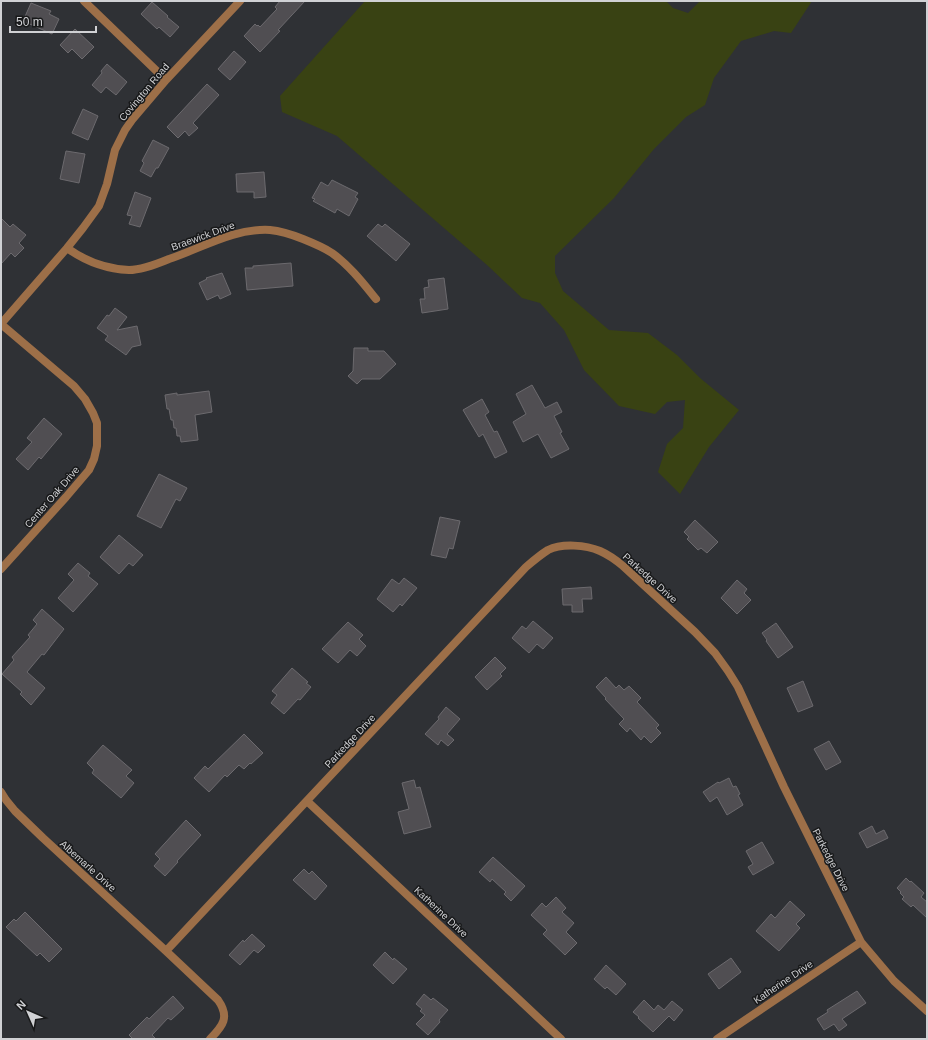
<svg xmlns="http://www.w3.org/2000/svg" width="928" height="1040" font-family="Arial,sans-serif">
<rect width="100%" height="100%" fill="#2f3135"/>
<!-- green -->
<path fill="#394213" d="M365 1H666L673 8 688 13 700 1H812L791 33 774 31 741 41 714 78 705 105 686 117 654 149 614 198 555 256V273L563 291 609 330 648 333 677 355 700 378 739 410 709 447 680 494 658 472 667 444 683 428 685 400 667 402 655 414 619 406 584 370 564 330 540 303 522 298 487 265 337 136 282 112 280 96Z"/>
<!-- building -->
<path fill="#504e52" stroke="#6c6a6e" d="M280 1H305L278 30 280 31 260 52 244 36 255 24 257 26 258 25 260 27 277 9 275 7Z
M152 2 168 16 167 17 179 27 170 37 159 27 157 29 141 14Z
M31 3 51 11 49 14 59 19 52 34 23 21Z
M75 29 94 47 82 59 72 49 68 53 60 45Z
M234 51 246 62 230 80 218 69Z
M107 64 127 82 116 95 106 87 101 93 92 85 102 73 101 71Z
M207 84 219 95 193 123 198 128 189 136 185 131 178 138 167 127Z
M83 109 98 116 88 140 72 133Z
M153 140 169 148 158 168H156L151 177 140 171 144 163 142 161Z
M66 151 85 154 79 183 60 179Z
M264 172 266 197 254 198V192H237L236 174Z
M332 180 358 193 355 197 358 199 349 216 337 209 335 213 313 201 315 199 312 198 321 182 328 186Z
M135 192 151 198 140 227 129 224 132 216 127 215Z
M1 218 10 227 13 224 26 235 19 243 24 248 15 257 11 253 1 264Z
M378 224 382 227 385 224 410 244 396 261 367 236Z
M291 263 293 286 247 290 245 268H253V266Z
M222 273 231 294 220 299 218 295 207 300 199 283 207 279 206 278Z
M444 278 448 309 422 313 420 299H425L424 288 429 287 428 280Z
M115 308 127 317 117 330 137 326 141 345 132 347 126 355 105 340 108 336 97 328 107 315 109 316Z
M354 348H368V351H384L396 364 380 379H362L357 384 348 376 353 371Z
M532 385 545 408 557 402 562 412 554 416 562 432 560 433 569 449 551 458 538 434 523 442 513 422 526 414 516 394Z
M209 391 212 412 195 415 198 440 181 442 180 436H177L176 428H174L173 420H171L169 409H167L165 395 177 393V395Z
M482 399 489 412 485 415 494 432 497 431 507 452 495 458 483 434 479 437 463 410Z
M44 418 62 434 41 459 39 457 28 470 16 459 32 442 27 438Z
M159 474 187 488 180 501 176 499 161 528 137 516Z
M440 517 460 521 453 549 449 548 446 558 431 555Z
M695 520 718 542 707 553 701 548 698 550 687 539 689 537 684 532Z
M119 535 143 555 133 566 129 563 119 574 100 557Z
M78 563 90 573 88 576 98 584 73 612 58 598 74 580 68 574Z
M404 578 417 588 402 606 400 604 393 612 377 599 392 579 399 584Z
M737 580 747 589 744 593 751 600 737 614 721 598Z
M591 587 592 599H582L583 612H572V605H563L562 589Z
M42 609 64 629 44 655 42 654 27 672 45 688 31 705 20 694 22 692 2 674 14 660 12 657 30 637 28 635 37 624 33 620Z
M533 621 553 638 543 649 537 644 529 653 512 638 522 626 526 629Z
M348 622 363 635 359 639 366 646 357 656 350 650 338 663 322 649Z
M776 623 793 647 778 658 766 641 767 640 762 633Z
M495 657 506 668 500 674 502 676 487 690 475 677Z
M292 668 308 682 306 683 311 687 300 700 298 699 284 714 271 703 277 695 272 691Z
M606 677 616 688 619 685 624 690 629 686 641 698 637 702 659 725 656 728 661 733 651 743 644 736 641 740 630 728 627 732 619 724 624 719 605 699 606 698 596 687Z
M803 681 813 706 798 712 787 688Z
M446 707 460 719 447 734 454 740 448 746 441 740 438 745 425 734 439 719 438 717Z
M244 734 263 753 251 764 250 763 244 769 239 765 227 777 225 775 209 792 194 778 205 766 208 769Z
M829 741 841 762 826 770 814 749Z
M103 745 132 770 126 776 134 783 121 798 92 773 94 770 87 763Z
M729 778 733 787 736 786 740 794 738 795 743 805 727 815 717 797 710 802 703 792 718 782 719 783Z
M414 780 416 788 420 787 431 827 404 834 398 812 409 809 402 783Z
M186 820 201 835 177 861 178 862 165 876 154 866 160 859 155 854Z
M872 826 876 834 884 830 888 838 867 848 859 833Z
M762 842 774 863 753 875 748 867 753 864 746 851Z
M493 857 525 886 511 901 504 894 506 892 492 879 490 882 479 872Z
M304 869 309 874 312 871 327 886 315 900 293 880Z
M906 878 910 882 911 881 924 893 921 897 927 902V918L913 905 911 907 902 899 904 897 900 893 901 892 897 888Z
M556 897 566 908 562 912 574 923 566 932 577 943 565 955 543 934 547 930 531 915 542 903 546 907Z
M790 901 805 915 796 924 800 928 779 951 756 931 771 914 775 918Z
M25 912 62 949 49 962 40 953 37 956 6 927 14 919 16 921Z
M252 934 265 946 258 953 254 950 240 965 229 955 243 940 244 942Z
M385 952 393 960 394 958 407 969 393 984 373 965Z
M731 958 741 972 719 989 708 974Z
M606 965 626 984 616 995 607 987 605 989 594 979Z
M857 991 866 1003 842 1019 847 1025 839 1031 834 1024 824 1030 817 1019 828 1012 827 1010Z
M424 994 431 1000 433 998 448 1010 439 1020 440 1022 428 1035 416 1024 425 1015 420 1011 422 1009 416 1004Z
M173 996 184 1008 171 1020 168 1018 152 1035 156 1039H133L129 1035 147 1017 149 1019Z
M644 1000 654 1010 658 1005 664 1010 672 1001 683 1010 674 1021 669 1016 653 1032 638 1018 639 1017 633 1012Z"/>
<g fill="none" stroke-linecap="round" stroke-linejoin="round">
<!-- street -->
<path stroke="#9d6f48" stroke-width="8" d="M84 1 166 80
M67 248C85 261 106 269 129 270 142 270 157 264 169 259 202 248 234 228 270 230 281 231 293 235 303 239 313 243 323 247 332 253 350 266 363 283 376 299
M1 324 67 248 83 228 99 206 107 184 115 150 125 130 132 120 166 80 240 1
M1 324 74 386 85 399 93 413 97 423V446L94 459 89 470 66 497 1 569
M1 792 6 800 15 811 43 838 166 951 218 1000C230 1017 223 1026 210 1039
M307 801 561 1039
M166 951 526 567C533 561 540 555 548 550 562 543 586 545 600 551 609 555 616 560 623 566L695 632 715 653 728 671 738 687 784 787 861 942 894 981 927 1011
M717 1039 861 942"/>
</g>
<g text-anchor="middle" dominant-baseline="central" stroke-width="3" stroke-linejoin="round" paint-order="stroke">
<!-- street labels -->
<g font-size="10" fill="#d0d1d4" stroke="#18191a">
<text transform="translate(144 92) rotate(-50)">Covington Road</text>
<text transform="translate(203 236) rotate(-20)">Braewick Drive</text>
<text transform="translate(52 497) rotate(-49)">Center Oak Drive</text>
<text transform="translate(650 578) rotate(42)">Parkedge Drive</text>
<text transform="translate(350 741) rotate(-47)">Parkedge Drive</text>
<text transform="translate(831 860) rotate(63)">Parkedge Drive</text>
<text transform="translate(88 866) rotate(42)">Albemarle Drive</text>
<text transform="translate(441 912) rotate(43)">Katherine Drive</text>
<text transform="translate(783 982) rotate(-34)">Katherine Drive</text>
</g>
</g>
<!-- border -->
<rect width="928" height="1040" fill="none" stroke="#d0d1d4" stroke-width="4"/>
<!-- north arrow -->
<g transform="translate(28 1012) rotate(315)" stroke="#18191a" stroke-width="3" paint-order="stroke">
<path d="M0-3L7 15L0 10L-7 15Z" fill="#d0d1d4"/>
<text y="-6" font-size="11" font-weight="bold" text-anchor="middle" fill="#d0d1d4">N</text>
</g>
<!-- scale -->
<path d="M10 26v6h86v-6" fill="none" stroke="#d0d1d4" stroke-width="2"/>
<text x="16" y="26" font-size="12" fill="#d0d1d4" stroke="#18191a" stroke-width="3" paint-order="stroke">50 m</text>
</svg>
